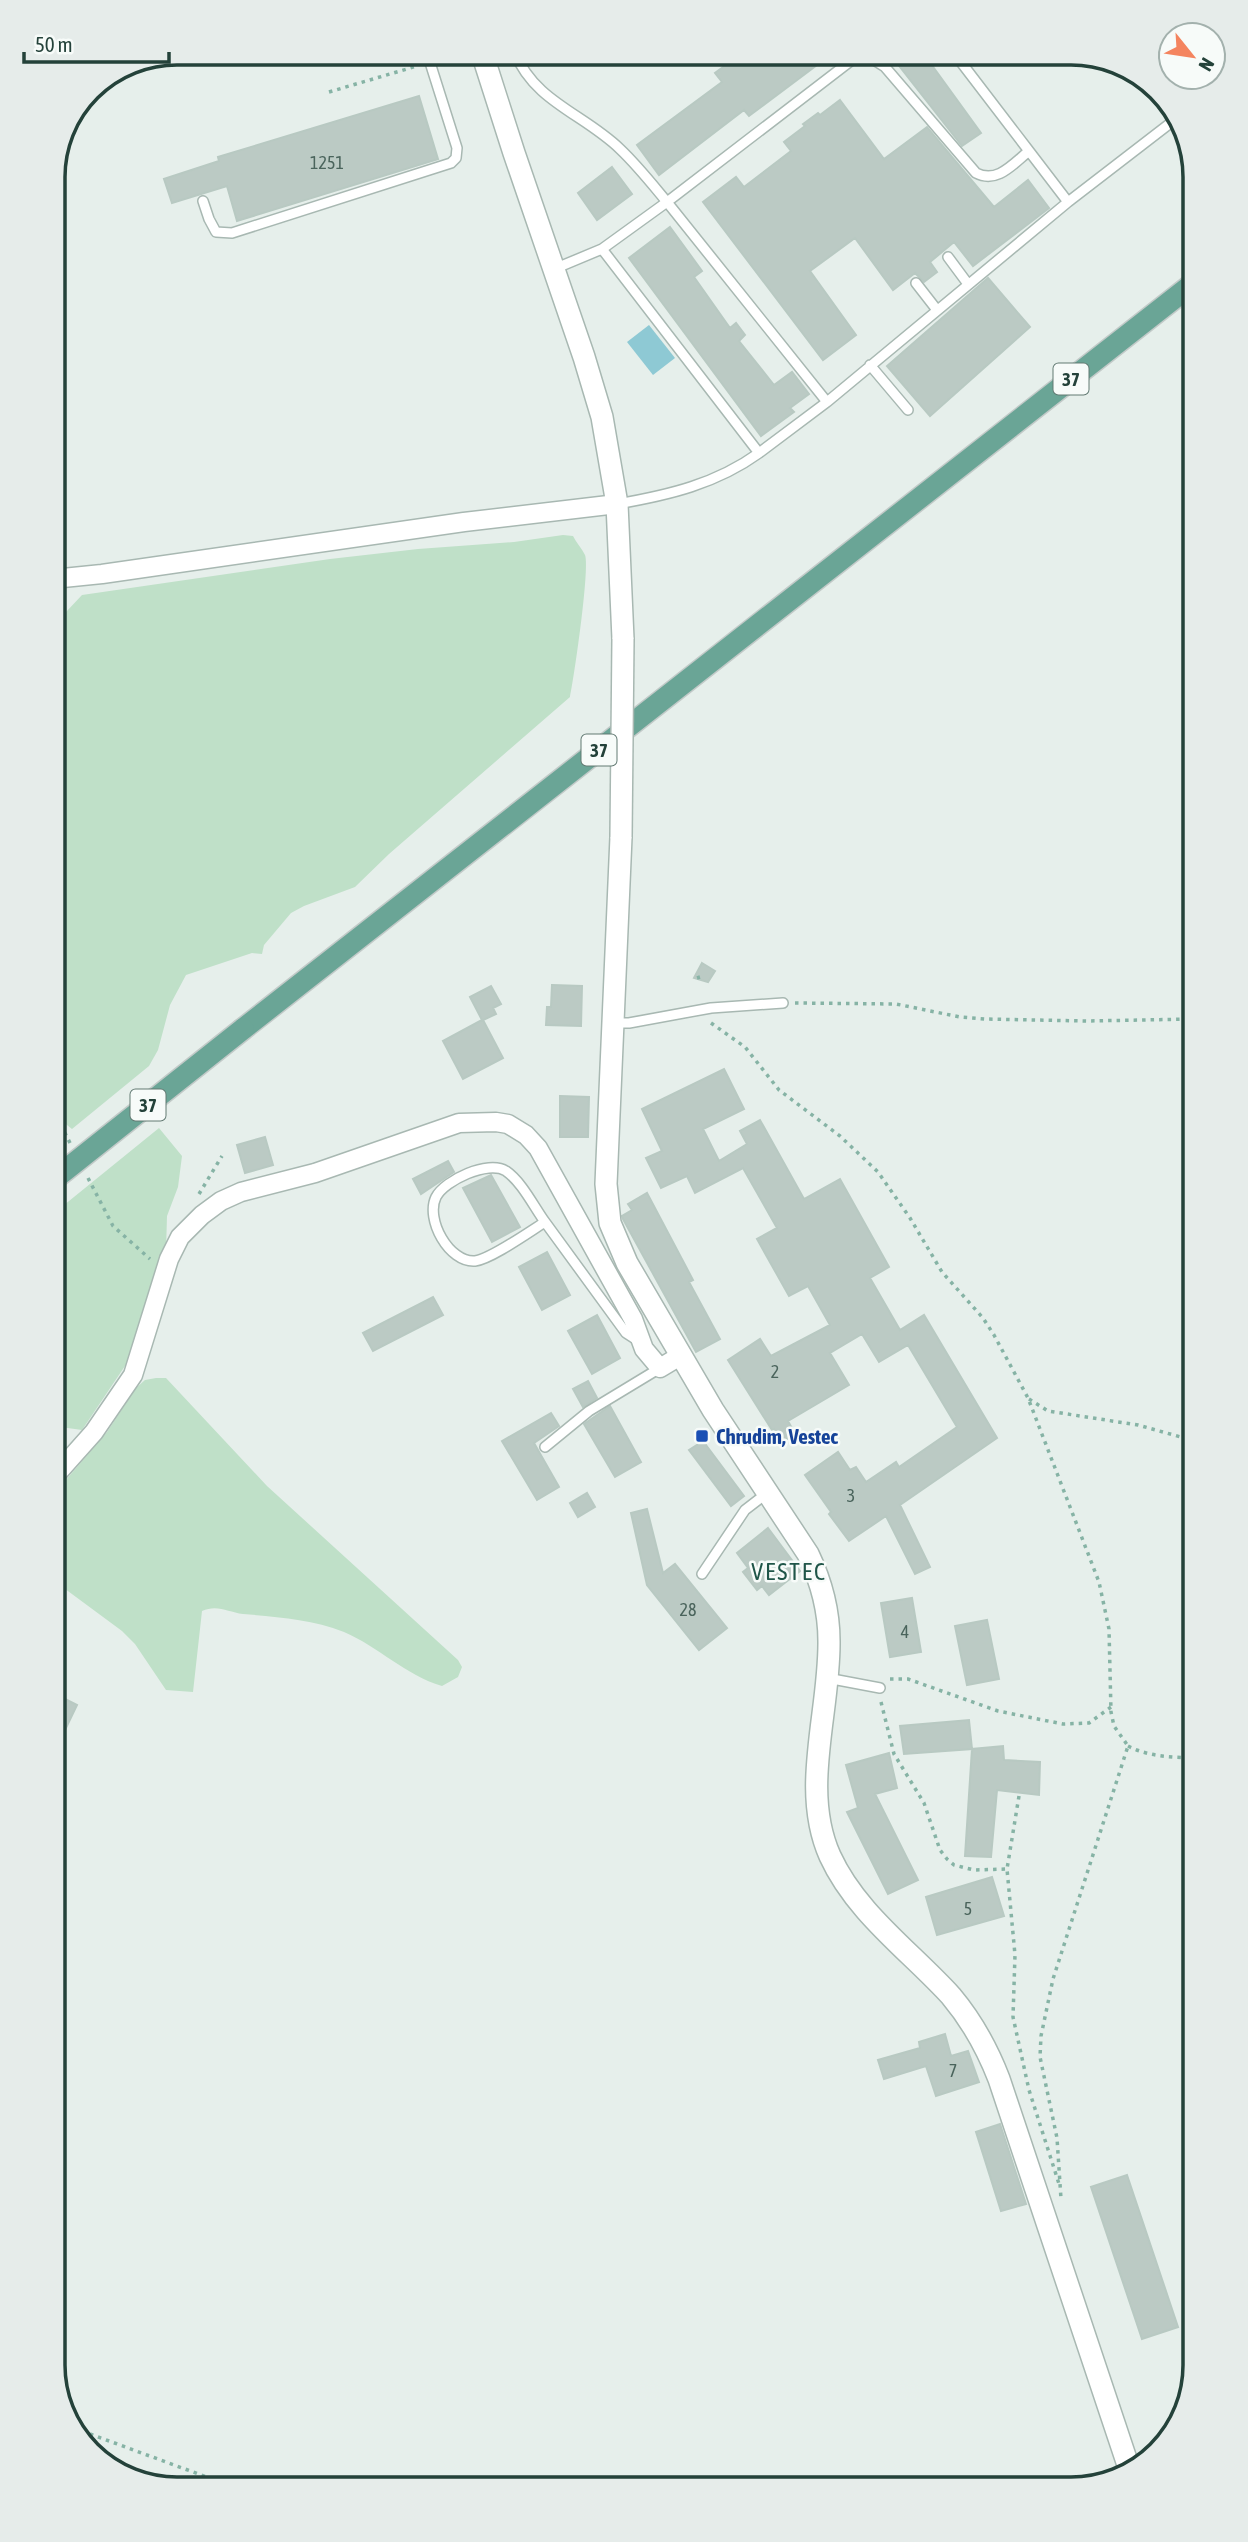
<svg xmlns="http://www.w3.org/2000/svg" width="1248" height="2542" font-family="'Asap Condensed',sans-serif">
<rect width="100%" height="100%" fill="#e6efeb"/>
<!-- green -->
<path fill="#bfe0c8" d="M563 535 573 536C576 542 582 549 585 555 590 568 574 679 570 697L389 854 355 887 304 906 291 913 264 945 262 954 252 953 186 975 170 1005 158 1050 149 1066 72 1129 57 1117 53 1122V650L66 612 82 595 330 559 418 549 514 542Z
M159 1128 182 1156 178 1187 167 1216 166 1251 129 1360 82 1430 53 1426V1214Z
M156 1378H166L267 1486 458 1660 462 1667 458 1677 442 1686C405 1675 379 1647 344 1632 311 1619 277 1617 243 1614 228 1612 217 1604 202 1611L193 1692 166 1690 135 1644 122 1631 53 1580V1495L107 1432 136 1388 145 1380Z"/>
<!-- water -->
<path fill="#8ec9d4" d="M649 325 675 358 653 375 627 342Z"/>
<!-- building -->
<path fill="#bbcac4" stroke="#b8c9c2" stroke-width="2" d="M742 53H833L749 116 744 110 659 175 637 145 722 82 715 73Z
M889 53H923L981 133 962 146Z
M419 96 438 159 237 221 227 186 172 203 164 179 219 161 218 157Z
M840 100 884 159 927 127 994 207 1028 180 1049 208 973 266 954 242 930 262 937 272 924 282 915 273 893 290 855 238 810 271 856 335 823 360 703 202 736 177 744 187 791 151 784 142 805 126 803 124 818 113 820 115Z
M612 167 632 194 597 220 578 193Z
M670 227 702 271 694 277 730 328 736 323 745 335 739 341 774 385 792 372 809 394 790 408 794 412 761 436 629 258Z
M988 278 1030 327 930 416 887 366Z
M702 963 715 971 708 982 694 978Z
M552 985 582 986 581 1026 546 1025 547 1007H551Z
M491 986 501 1004 493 1008 496 1014 483 1020 503 1058 463 1079 443 1041 482 1020 470 997Z
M724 1069 744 1109 703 1129 719 1161 747 1144 740 1131 760 1120 804 1199 840 1179 889 1267 870 1278 900 1330 924 1315 997 1438 900 1505 930 1567 915 1574 886 1516 849 1541 829 1514 831 1512 805 1475 838 1452 850 1470 856 1467 866 1482 896 1462 899 1467 957 1427 908 1345 879 1362 862 1334 830 1353 849 1385 788 1421 795 1434 782 1442 774 1429 772 1430 728 1360 760 1339 771 1356 830 1325 808 1286 789 1296 757 1239 777 1228 743 1168 695 1193 687 1176 661 1188 646 1158 662 1151 642 1109Z
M560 1096 589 1097 588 1137H560Z
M265 1137 273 1165 245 1173 237 1145Z
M448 1161 454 1172 421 1194 413 1179Z
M491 1175 520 1227 492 1242 463 1188Z
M647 1193 693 1280 689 1282 720 1339 696 1352 623 1219 622 1216 632 1210 628 1204Z
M547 1252 570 1295 542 1310 519 1267Z
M433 1297 443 1315 373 1351 363 1333Z
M597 1315 620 1358 592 1374 568 1331Z
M588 1381 597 1398 583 1407 573 1389Z
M610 1406 641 1462 615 1477 584 1424Z
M551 1413 559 1426 534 1443 559 1487 537 1500 502 1441Z
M703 1441 744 1496 731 1506 689 1450Z
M587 1493 595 1507 578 1517 570 1503Z
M647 1509 663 1573 675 1564 727 1628 699 1650 647 1585 631 1513Z
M768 1528 800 1571 769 1595 762 1586 757 1590 743 1572 748 1568 737 1553Z
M912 1598 921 1652 890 1657 881 1603Z
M987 1620 999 1679 967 1685 955 1626Z
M53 1693 77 1705 53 1755Z
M969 1720 972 1749 904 1754 900 1726Z
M1003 1746 1004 1760 1040 1762 1039 1795 997 1790 991 1857 965 1856 972 1749Z
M889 1753 897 1788 875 1794 918 1880 888 1894 847 1812 858 1808 846 1765Z
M992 1877 1004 1916 937 1935 926 1897Z
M945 2034 951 2056 968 2051 979 2082 936 2096 926 2066 884 2079 878 2060 920 2048 919 2042Z
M1000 2124 1026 2204 1001 2211 976 2132Z
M1127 2175 1178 2327 1142 2339 1091 2187Z"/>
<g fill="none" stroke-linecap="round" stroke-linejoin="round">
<!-- service casing -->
<g stroke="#a8b8b2" stroke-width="12">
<path id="service" d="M515 53C535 102 584 114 620 149 637 165 652 184 667 202L852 60 869 57 885 67 976 173C997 184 1013 164 1029 151L1068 202 827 402 667 202 602 249 554 269
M954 53 1029 151
M203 201 209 219 216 232 232 233 451 163 456 158 457 148 427 53
M1068 202 1177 118
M602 249 759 453 827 402
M948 257 968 284
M916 283 937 310
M870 365 908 410
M617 504C669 495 716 484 759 453
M614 1023H629L711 1008 783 1003
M545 1222C534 1207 522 1182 506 1171 488 1160 445 1180 436 1197 425 1219 449 1263 475 1261 491 1259 529 1232 545 1222L626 1333 640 1342
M545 1447 589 1411 660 1368
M702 1574 745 1510 767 1493
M827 1678 880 1688"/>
</g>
<!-- minor casing -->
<g stroke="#a8b8b2" stroke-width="21">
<path id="minor" d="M53 579 102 574 464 522 617 504
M53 1478 94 1432 133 1375 169 1259 180 1237 202 1215 221 1201 241 1192 315 1173 459 1123 496 1122 508 1124 526 1135 538 1148 633 1319 644 1349 660 1368 680 1356"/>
</g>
<!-- tertiary casing -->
<g stroke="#a8b8b2" stroke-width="24">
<path id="tertiary" d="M482 53 514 153 584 357 602 417 617 504 623 639
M621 837 606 1184 610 1223 627 1263 713 1410 808 1554C821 1581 829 1611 829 1641 830 1712 800 1789 830 1856 856 1913 910 1951 951 1996 972 2021 987 2048 999 2079L1130 2471"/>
</g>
<!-- primary casing -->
<g stroke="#c2cac8" stroke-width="24">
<path id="primary" d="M243 1029 1195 282"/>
</g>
<!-- path -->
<path stroke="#86b3a5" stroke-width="3.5" stroke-dasharray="3.5 5" stroke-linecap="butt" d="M329 92 417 66
M53 616 57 597
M697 978 700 977
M795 1003 896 1004 960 1017 985 1019 1088 1021 1193 1019
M711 1023 745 1047 779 1090 840 1136 878 1172 910 1218 942 1272 983 1318 994 1335 1028 1398 1099 1582 1109 1629 1111 1712 1114 1726 1128 1746 1053 1979 1041 2036 1040 2057 1057 2138 1061 2199
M53 1120 64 1131 70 1143
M88 1178 113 1226 150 1259
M199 1194 222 1156
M1029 1399 1048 1411 1138 1425 1195 1441
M890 1679H908L998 1711 1063 1724 1089 1723 1111 1707
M881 1702 894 1754 924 1803 940 1850 947 1859 954 1865 974 1870 1007 1869
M1128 1746C1149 1757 1172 1757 1195 1758
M1019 1796 1007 1869 1015 1955 1013 2017 1029 2090 1060 2187
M74 2428 239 2489"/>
<!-- service -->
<use href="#service" stroke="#fff" stroke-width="9"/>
<!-- minor -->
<use href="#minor" stroke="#fff" stroke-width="18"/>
<!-- tertiary -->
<use href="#tertiary" stroke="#fff" stroke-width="21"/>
<!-- primary -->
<use href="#primary" stroke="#6aa596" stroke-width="21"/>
<!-- tertiary-bridge casing -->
<g stroke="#a8b8b2" stroke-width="24" stroke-linecap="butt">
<path id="tertiary-bridge" d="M621 837 623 639"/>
</g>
<!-- primary-bridge casing -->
<g stroke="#c2cac8" stroke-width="24" stroke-linecap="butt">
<path id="primary-bridge" d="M53 1180 243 1029"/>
</g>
<!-- tertiary-bridge -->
<use href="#tertiary-bridge" stroke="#fff" stroke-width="21"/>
<!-- primary-bridge -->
<use href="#primary-bridge" stroke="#6aa596" stroke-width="21"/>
</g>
<!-- markers -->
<rect fill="#1a4fb4" stroke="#f7fbf9" stroke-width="2.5" x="695" y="1429" width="14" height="14" rx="3.5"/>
<g text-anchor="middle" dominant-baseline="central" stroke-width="5" stroke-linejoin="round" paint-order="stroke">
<!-- number labels -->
<g font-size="18" fill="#4a645c">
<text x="327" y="162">1251</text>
<text x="775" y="1371">2</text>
<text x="851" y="1495">3</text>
<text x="688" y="1609">28</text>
<text x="905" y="1631">4</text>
<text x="968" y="1908">5</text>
<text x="953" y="2070">7</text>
</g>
<!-- shield labels -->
<g fill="#f7fbf9" stroke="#637a73" stroke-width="2">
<rect x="1053.5" y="363.5" width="35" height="31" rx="5"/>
<rect x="581.5" y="734.5" width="35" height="31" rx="5"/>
<rect x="130.5" y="1089.5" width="35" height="31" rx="5"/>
</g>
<g font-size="19" font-weight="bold" fill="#24423a">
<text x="1071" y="379">37</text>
<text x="599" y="750">37</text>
<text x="148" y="1105">37</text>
</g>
<!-- transit labels -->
<g font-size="21" font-weight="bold" fill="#164399" stroke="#f7fbf9" text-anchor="start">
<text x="716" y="1436">Chrudim, Vestec</text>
</g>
<!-- quarter labels -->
<g font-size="24" letter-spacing="2" fill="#1f5548" stroke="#f7fbf9">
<text x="789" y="1571">VESTEC</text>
</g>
</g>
<!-- crop -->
<path d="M0 0H1248V2542H0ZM177 65H1071A112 112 0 0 1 1183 177V2365A112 112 0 0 1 1071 2477H177A112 112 0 0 1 65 2365V177A112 112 0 0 1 177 65Z" fill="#e6ecea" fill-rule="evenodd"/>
<path fill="none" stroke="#24423a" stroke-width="3.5" d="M177 65H1071A112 112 0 0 1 1183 177V2365A112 112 0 0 1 1071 2477H177A112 112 0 0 1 65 2365V177A112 112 0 0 1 177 65Z"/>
<!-- north arrow -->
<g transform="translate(1192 56) rotate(120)"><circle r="33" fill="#f7fbf9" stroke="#a3b1ad" stroke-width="2"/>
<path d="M0-5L12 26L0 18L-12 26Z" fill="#f4845f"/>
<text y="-10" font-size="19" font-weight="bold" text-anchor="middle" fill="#24423a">N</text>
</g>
<!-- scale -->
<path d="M24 52v10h145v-10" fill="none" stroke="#24423a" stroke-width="3.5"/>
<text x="35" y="52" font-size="21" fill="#24423a" stroke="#f7fbf9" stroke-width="5" paint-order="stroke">50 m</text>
</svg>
